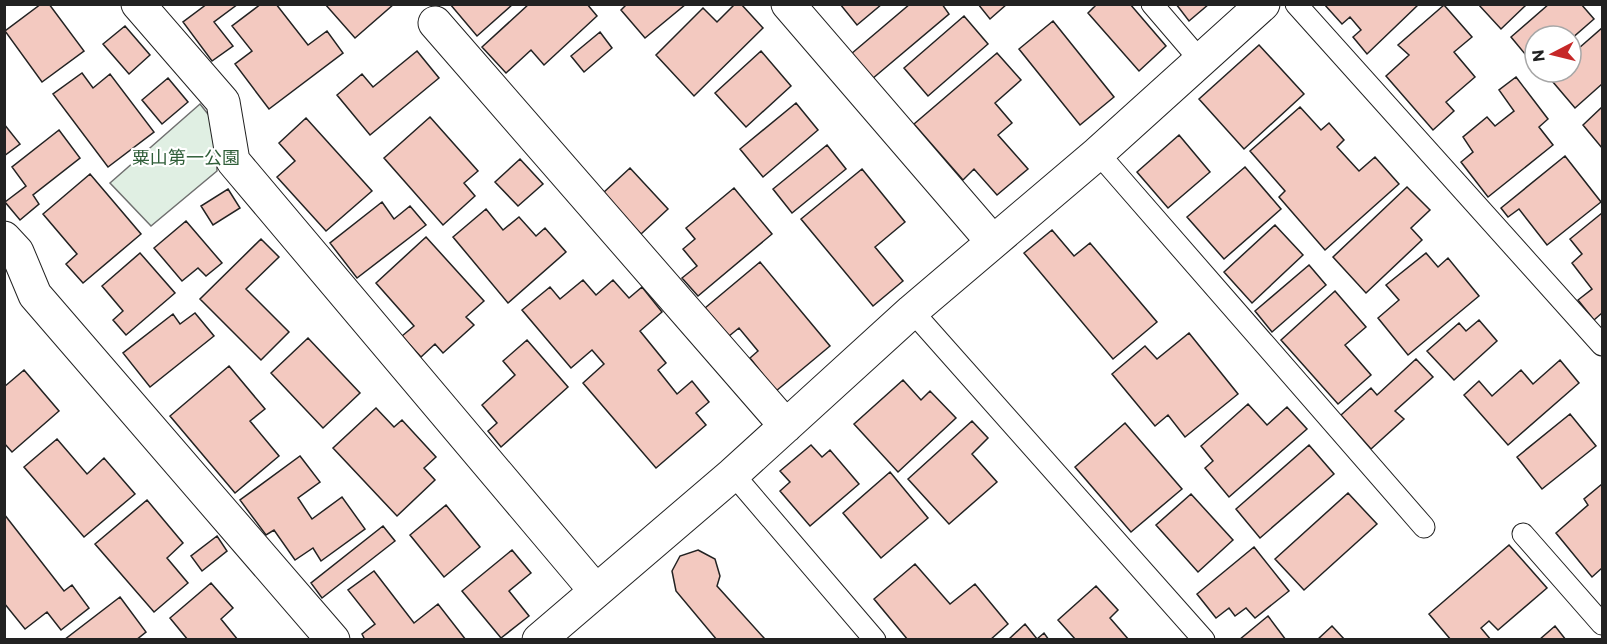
<svg xmlns="http://www.w3.org/2000/svg" width="1607" height="644" font-family="Commissioner,'Noto Sans JP',sans-serif">
<rect width="100%" height="100%" fill="#fff"/>
<!-- green -->
<path fill="#e0efe3" stroke="#6f6f6f" stroke-width="1.5" d="M200 104 215 123 217 171 151 226 110 183Z"/>
<!-- building -->
<path fill="#f3c9c0" stroke="#222" stroke-width="1.5" d="M41 4H49L84 51 42 82 5 31Z
M207 4H238L214 22 233 46 212 61 183 22Z
M261 4H276L308 45 327 31 343 53 269 109 235 64 252 51 232 26Z
M325 4H394L355 38Z
M450 4H513L477 36Z
M529 4H587L597 16 544 65 531 50 506 73 482 47Z
M627 4H686L645 38 621 10Z
M735 4H741L763 28 694 96 656 55 703 8 717 22Z
M840 4H882L857 25Z
M910 4H942L949 14 872 79 851 54Z
M978 4H1007L990 19Z
M1093 4H1130L1166 46 1139 71 1088 13 1095 6Z
M1176 4H1209L1189 21Z
M1324 4H1419L1367 54 1353 37 1361 30 1350 17 1342 24Z
M1478 4H1527L1501 29Z
M1549 4H1581L1594 19 1571 39V36H1535V66L1511 37Z
M1444 5 1472 37 1454 52 1475 77 1446 102 1454 111 1433 130 1386 76 1409 55 1398 45Z
M964 16 988 44 928 96 904 68Z
M1053 21 1114 97 1080 125 1019 49Z
M125 26 150 55 129 74 103 44Z
M1602 28V84L1575 108 1547 75 1551 72H1571V55Z
M600 32 612 48 584 72 571 56Z
M1259 45 1304 94 1244 149 1199 99Z
M417 51 439 78 370 135 337 95 362 74 373 87Z
M761 51 791 86 746 127 715 93Z
M997 53 1021 80 995 103 1012 123 998 135 1028 169 997 195 974 169 963 180 914 124Z
M82 73 93 88 110 74 154 132 108 167 53 94Z
M1516 77 1548 119 1539 127 1553 145 1488 197 1461 162 1473 152 1463 137 1487 117 1495 126 1514 111 1499 90Z
M168 78 188 102 162 124 142 100Z
M796 103 818 130 763 177 740 149Z
M1300 107 1321 130 1329 123 1344 140 1337 147 1359 171 1375 157 1399 184 1325 250 1279 197 1285 191 1250 151Z
M1602 107V148L1583 125Z
M430 117 478 171 464 183 475 196 443 225 384 158Z
M306 118 372 191 326 231 277 177 295 161 279 143Z
M4 124 20 144 4 156Z
M59 130 80 158 33 195 39 204 20 220 5 202 26 186 12 167Z
M1179 135 1210 172 1168 208 1137 172Z
M827 145 846 169 792 213 773 189Z
M1565 156 1601 202 1547 245 1519 209 1508 217 1501 208Z
M520 159 543 184 518 206 495 182Z
M1245 167 1281 209 1224 259 1187 217Z
M630 168 668 209 641 234 603 193Z
M862 169 905 222 875 247 903 281 873 306 801 219Z
M90 174 141 234 83 283 66 264 77 254 43 214Z
M1407 187 1430 210 1411 228 1422 240 1366 293 1333 257Z
M734 188 772 234 698 296 682 278 697 266 683 249 695 239 686 228Z
M228 189 240 208 213 225 201 206Z
M382 202 394 219 410 206 426 225 357 278 330 243Z
M486 209 503 230 519 217 536 236 545 228 566 252 508 303 453 237Z
M1602 213V313L1594 320 1578 300 1592 289 1572 263 1582 254 1570 239Z
M186 221 222 263 206 276 198 268 182 281 154 248Z
M1275 225 1303 255 1252 303 1224 272Z
M1052 230 1074 256 1090 243 1157 322 1113 359 1024 253Z
M426 237 484 301 466 317 474 325 443 353 435 344 421 357 402 336 414 326 376 283Z
M261 239 279 257 246 289 289 332 261 360 200 299Z
M140 253 175 293 126 335 113 320 123 311 102 286Z
M1426 253 1438 267 1448 258 1479 296 1408 355 1378 318 1399 300 1386 285Z
M760 262 830 346 776 391 750 358 758 351 739 328 729 336 705 308Z
M1309 265 1326 285 1272 332 1255 311Z
M583 280 596 295 613 280 629 298 642 287 662 312 640 331 666 363 658 370 677 394 692 381 709 402 696 413 706 425 656 468 583 383 604 364 592 350 571 368 522 310 550 287 560 299Z
M1335 291 1366 327 1345 345 1371 375 1338 404 1281 340Z
M195 313 214 336 150 387 123 353 173 314 180 324Z
M1479 320 1497 341 1454 380 1427 351 1459 323 1466 331Z
M1189 333 1238 394 1185 437 1168 415 1155 426 1112 374 1145 346 1157 359Z
M308 338 360 393 323 428 271 373Z
M527 340 568 387 501 447 488 431 497 423 482 405 515 375 503 361Z
M1416 359 1433 377 1395 411 1404 419 1371 449 1341 415 1371 388 1377 395Z
M1560 360 1579 383 1508 445 1464 395 1479 381 1492 396 1521 370 1533 384Z
M229 366 265 409 250 421 279 456 235 493 170 416Z
M24 370 59 411 12 452 4 443V387Z
M903 380 921 400 930 391 956 418 898 472 854 424Z
M1248 404 1267 425 1287 407 1307 429 1229 497 1205 468 1213 461 1201 446Z
M376 408 394 427 402 420 436 457 424 468 435 480 397 516 333 448Z
M1570 414 1596 446 1542 489 1517 457Z
M972 421 988 438 972 454 997 482 949 524 908 479Z
M1125 423 1182 489 1131 532 1075 467Z
M57 439 87 474 104 458 135 494 84 537 24 467Z
M811 445 822 457 830 450 859 484 810 526 780 491 790 482 780 471Z
M1309 445 1334 474 1260 538 1236 509Z
M300 456 320 482 298 498 312 519 342 497 365 529 321 561 313 548 295 560 274 530 266 535 240 500Z
M890 472 928 518 881 558 843 513Z
M1602 484V568L1592 577 1556 533 1588 505 1584 499Z
M1348 493 1377 524 1304 590 1275 559Z
M1191 494 1233 540 1198 572 1156 525Z
M147 500 183 543 167 558 188 583 154 612 95 544Z
M446 505 480 547 444 577 410 535Z
M4 514 64 591 72 585 89 608 61 630 47 612 25 629 4 603Z
M383 526 395 541 322 598 311 583Z
M217 536 227 551 202 571 191 556Z
M1509 545 1547 588 1498 630 1489 621 1481 628 1491 640H1451L1429 614Z
M1254 547 1289 591 1255 618 1246 608 1235 616 1229 608 1216 618 1197 594Z
M512 550 531 573 509 591 529 616 501 638 462 591Z
M698 550 715 559 720 576 717 586 764 638 762 640H717L676 591 672 571 680 556Z
M915 564 950 604 975 584 1008 624 990 640H908L874 599Z
M374 571 414 623 438 604 466 640H365L362 634 375 624 348 590Z
M211 583 233 608 221 619 238 640H188L170 618Z
M1096 586 1118 610 1110 618 1129 640H1076L1058 620Z
M120 597 146 632 136 640H64Z
M1268 616 1286 640H1239Z
M1025 624 1037 639 1044 633 1049 640H1008Z
M1332 626 1345 640H1317Z
M1555 626 1566 640H1539Z"/>
<g fill="none" stroke-linecap="round" stroke-linejoin="round">
<!-- lane casing -->
<g stroke="#222" stroke-width="23">
<path id="lane" d="M1152 4 1200 60
M1296 4 1602 345
M1098 153 1424 527
M912 311 1204 640
M733 474 875 640
M1523 534 1602 624"/>
</g>
<!-- street casing -->
<g stroke="#222" stroke-width="35">
<path id="street" d="M138 4 223 102 233 161 595 590
M788 4 993 242
M435 23 786 426
M4 238 17 252 35 295 333 640
M539 640 733 474 912 311 1098 153 1263 4"/>
</g>
<!-- lane -->
<use href="#lane" stroke="#fff" stroke-width="21"/>
<!-- street -->
<use href="#street" stroke="#fff" stroke-width="33"/>
</g>
<g text-anchor="middle" dominant-baseline="central" stroke-width="4.5" stroke-linejoin="round" paint-order="stroke">
<!-- park labels -->
<g font-size="18" fill="#2f5e38" stroke="#fff">
<text x="186" y="157">粟山第一公園</text>
</g>
</g>
<!-- border -->
<rect width="1607" height="644" fill="none" stroke="#222222" stroke-width="12"/>
<!-- north arrow -->
<g transform="translate(1553 54) rotate(263)"><circle r="28" fill="#ffffff" stroke="#a7a7a7" stroke-width="1.5"/>
<path d="M0-4.5L10 22L0 15L-10 22Z" fill="#c62828"/>
<text y="-9" font-size="16" font-weight="bold" text-anchor="middle" fill="#222222">N</text>
</g>
</svg>
